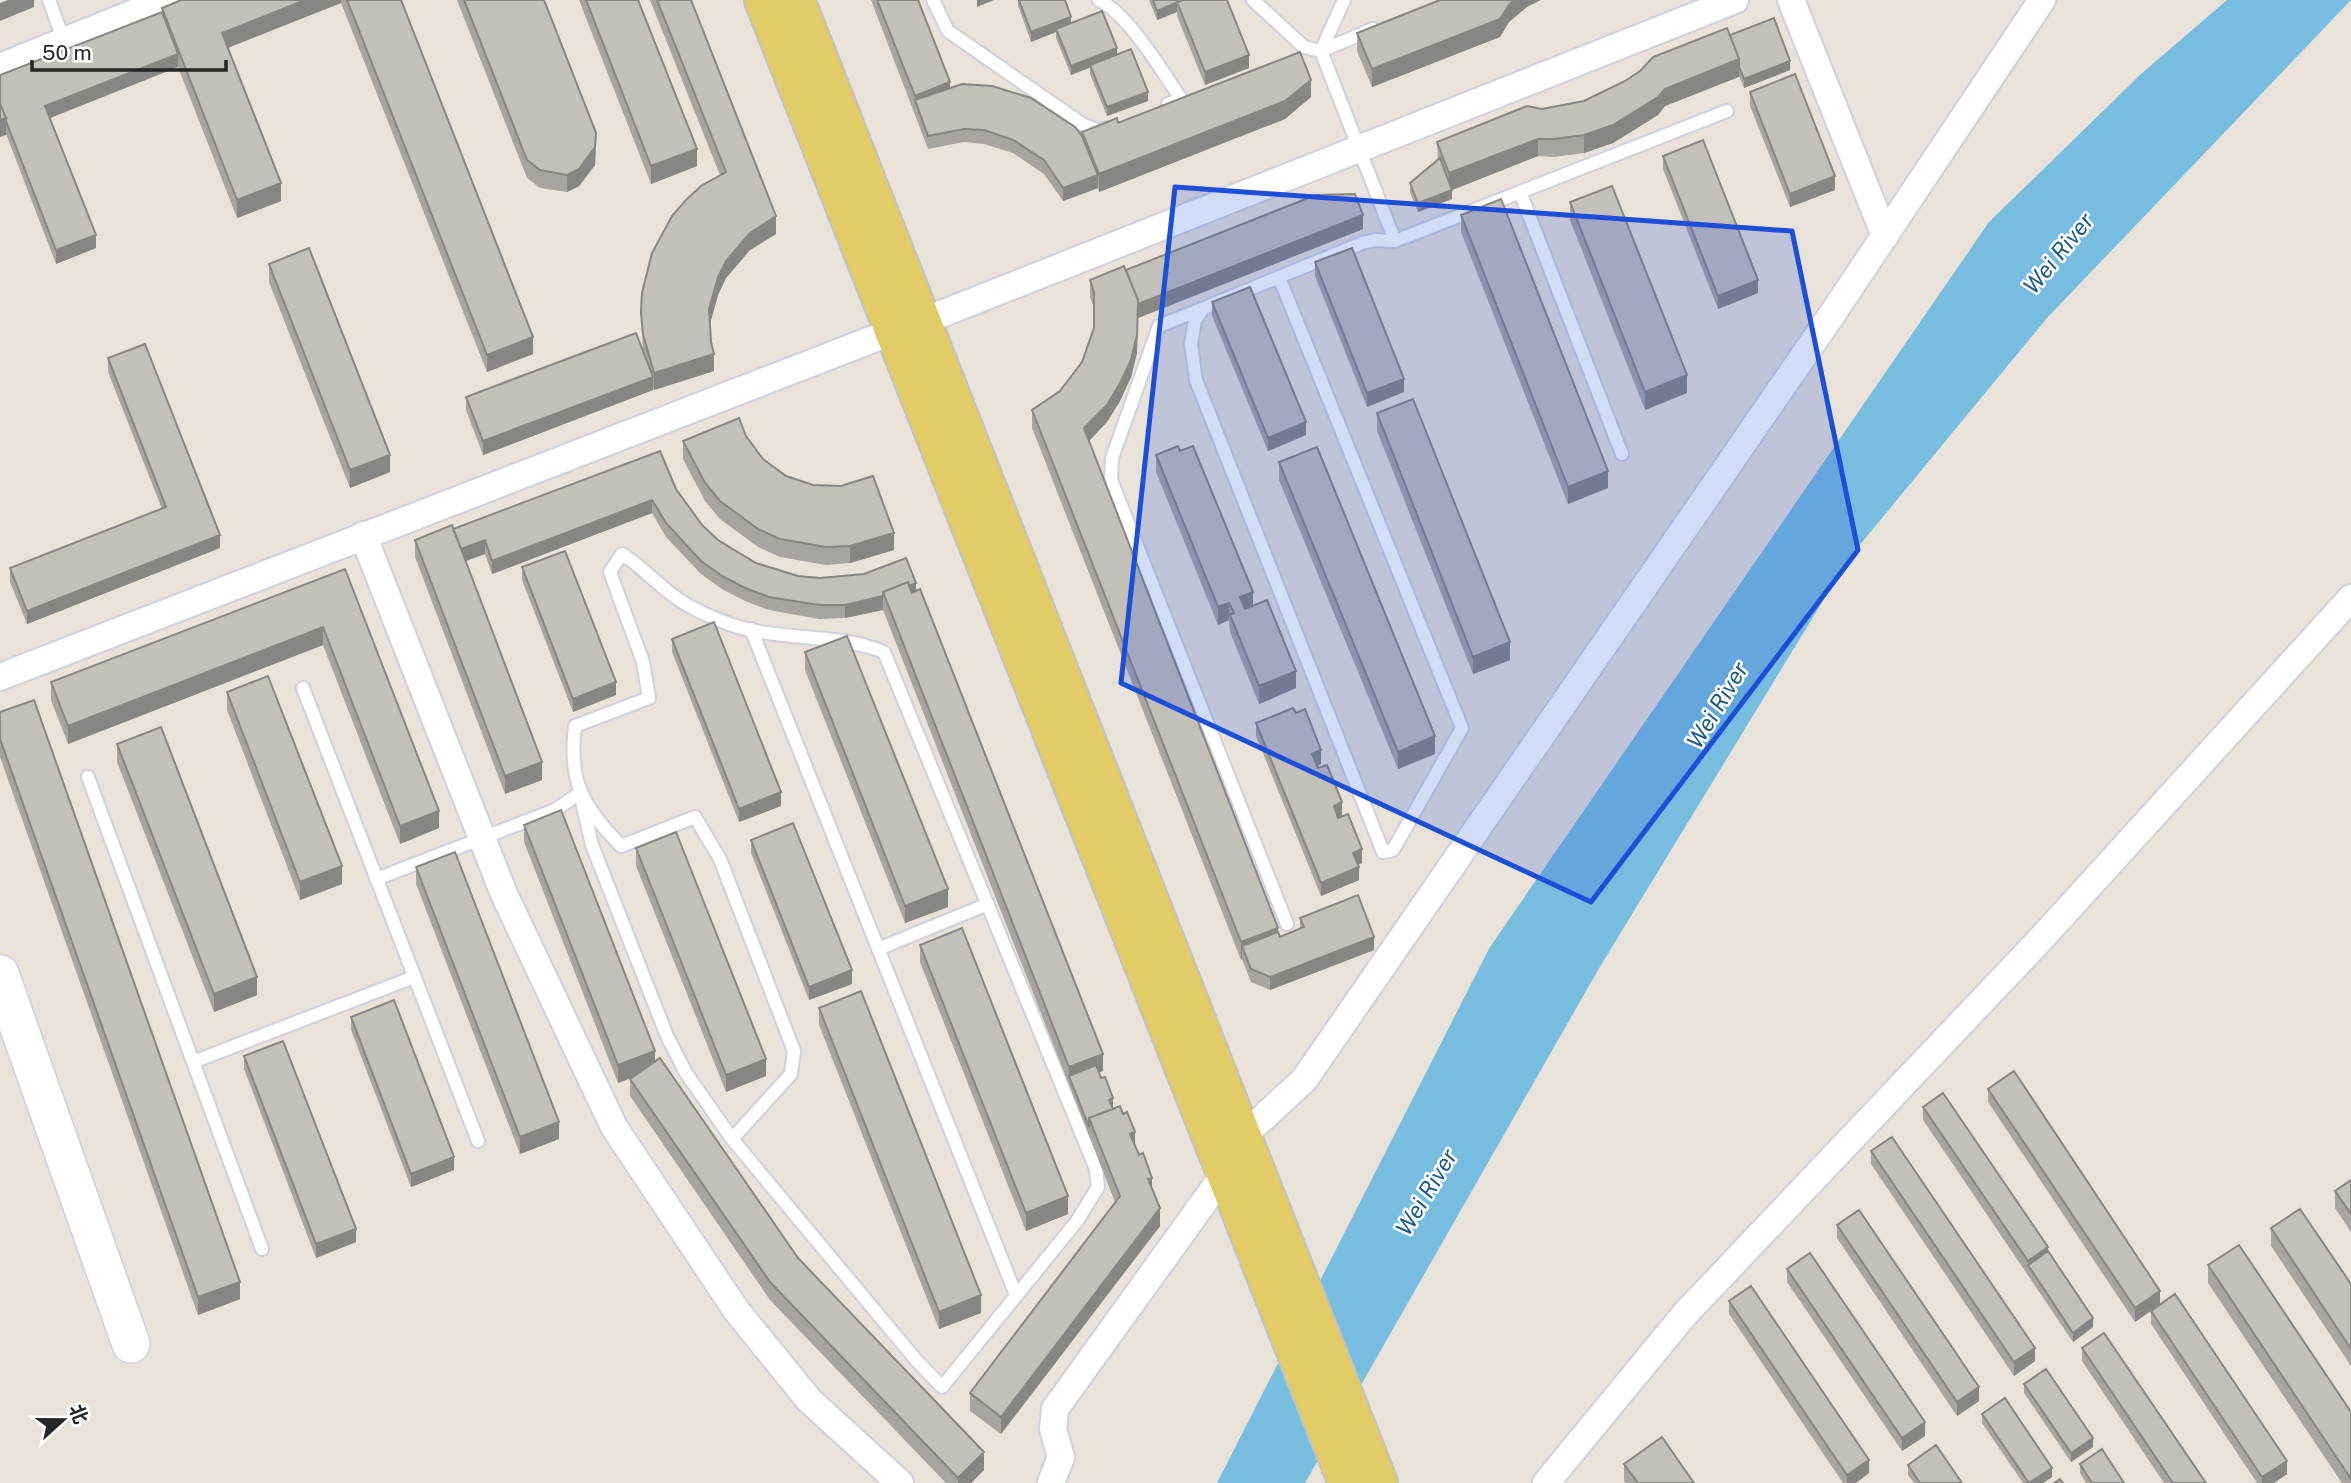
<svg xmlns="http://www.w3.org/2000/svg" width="2351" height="1483" font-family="'Public Sans','Noto Sans SC',sans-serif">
<rect width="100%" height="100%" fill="#e8e2d9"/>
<!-- water -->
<path fill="#76bddf" d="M2227 0H2351L2047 318 1849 558 1598 970 1305 1483H1217L1490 947 1989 222 2141 74Z"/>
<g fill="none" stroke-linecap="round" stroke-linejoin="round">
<!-- lane casing -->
<g stroke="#cfd1de" stroke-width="16">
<path id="lane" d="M49 0 64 41
M933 0 948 31 1082 124 1099 131 1106 128
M1099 0C1130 16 1161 70 1181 99L1168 104
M1253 0 1304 47 1321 51 1373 29
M1344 0 1321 51 1395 241
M1520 192 1622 454
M1279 277 1462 728 1393 850 1383 852 1196 380 1191 344 1195 320 1204 308 1362 243 1375 240 1395 241 1727 111
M1204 308 1159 326 1112 458 1111 480 1287 924
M751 629 1016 1295
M303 688 478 1141
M88 777 262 1249
M376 879 555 810 580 793 592 845 667 1036 686 1073 732 1139 916 1360 942 1387 1077 1221 1098 1187 1096 1169 884 652C837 633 784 641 735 626 718 620 696 611 681 601 660 588 644 568 622 554L610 572 643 662 649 698 575 726C568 782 583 807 621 846L695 817 720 859 794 1051 791 1074 732 1139
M878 949 988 904
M193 1062 414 977"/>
</g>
<!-- street casing -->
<g stroke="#cfd1de" stroke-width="30">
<path id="street" d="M1791 0 1885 236
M0 67 166 0
M921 322 1735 0
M363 535 504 894 614 1127 736 1310 809 1400 900 1483
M0 677 894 331
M1242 1137 1304 1080 1829 319 2042 0
M1051 1483 1061 1457 1053 1429 1055 1409 1225 1173
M1546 1483 1685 1314 2039 941 2351 598"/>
</g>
<!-- secondary casing -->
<g stroke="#cfd1de" stroke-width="40">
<path id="secondary" d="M0 974 131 1344"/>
</g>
<!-- primary casing -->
<g stroke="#c2c2c2" stroke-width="42">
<path id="primary" d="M764 0 1348 1483
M795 0 1378 1483"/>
</g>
<!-- lane -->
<use href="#lane" stroke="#fff" stroke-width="12"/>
<!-- street -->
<use href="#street" stroke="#fff" stroke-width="26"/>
<!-- secondary -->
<use href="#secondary" stroke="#fff" stroke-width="37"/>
<!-- primary -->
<use href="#primary" stroke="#e0cb66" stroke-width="38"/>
</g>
<!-- wall -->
<path fill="#a8a49f" d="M181 0H401L533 354 487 372 341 3 228 48 281 201 237 218 178 67 50 118 96 248 56 264 6 134 0 137V75L162 12V8Z
M457 0H544L596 150 595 165 579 186 567 192 540 188 527 178Z
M579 0H638L697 166 651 184Z
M650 0H691L776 234 750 250 726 278 718 295 710 324 714 371 654 390 653 387V390L483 455 466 410V397L643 351 641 313 720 175Z
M871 0H918L950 88 1082 136V132L1118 123 1311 97 1285 119 1099 192 1098 188 1063 201 1044 174 1013 153 984 144 964 142 928 149Z
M1018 0H1065L1071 23 1117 55 1148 101 1107 116 1090 74V67L1071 75 1056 38V32L1031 42 1018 5Z
M1149 0H1227L1249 68 1205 85 1177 16V12L1157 20Z
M1527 7 1509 22 1500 37 1372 87 1357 51V33Z
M1730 35 1790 70 1744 88 1739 76 1665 106 1658 115 1613 143 1584 153 1554 157 1538 156 1452 190V199L1418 212 1410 192V183L1438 161 1437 142 1542 109 1584 101Z
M1750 92 1835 190 1790 207 1750 106Z
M1663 156 1758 293 1718 309 1663 169Z
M1570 202 1687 393 1645 410 1570 220Z
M1461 215 1608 488 1568 504 1461 232Z
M1363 229 1138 318 1137 353 1131 377 1120 401 1107 422 1089 441 1280 937 1300 929V918L1374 950 1270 990 1251 982 1242 959 1241 960 1032 428V410L1060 391 1082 362 1094 328V308L1090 297V280L1126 270Z
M1315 262 1404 392 1367 407 1315 276Z
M269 264 390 472 350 488 269 282Z
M1212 302 1306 435 1268 451 1212 316Z
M108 358 220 548 27 624 10 582V568L162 509 108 372Z
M1377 413 1510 660 1473 674 1377 431Z
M746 436 763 459 894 550 850 563 826 565 780 557 758 547 720 519 705 501 683 459V441Z
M1156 455 1253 605 1296 688 1259 704 1230 632 1229 620 1218 625 1156 472Z
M1279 462 1435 754 1398 769 1279 480Z
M676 489 702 525 718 540 756 563 798 576 916 591 1103 1071 1099 1073 1113 1107 1112 1108 1135 1144 1152 1189 1160 1226 1001 1434 970 1411V1393L1115 1202 883 610 845 618 819 619 769 610 745 601 722 589 701 574 666 537 652 513 492 574 485 554 466 561 542 780 505 794 415 557V540L453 529Z
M522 567 616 695 573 712 522 580Z
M345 569 439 828 400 844 323 645 68 744 51 700V682Z
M672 639 781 806 739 822 672 652Z
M805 652 948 907 905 923 805 670Z
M227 692 342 884 300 900 227 710Z
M0 712 240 1299 198 1315 0 757Z
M1256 723 1321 764 1317 766 1342 815 1338 817 1362 863 1358 865 1359 880 1321 896 1256 736Z
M117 744 257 995 214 1012 117 762Z
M524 825 655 1061 798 1258 984 1470 971 1483H946L770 1300 630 1096V1078L618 1083 524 842Z
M751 840 852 984 809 1000 751 853Z
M636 848 766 1076 726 1092 636 866Z
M416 867 559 1139 520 1154 416 884Z
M920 945 1068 1214 1026 1231 920 962Z
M819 1008 981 1313 939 1329 819 1025Z
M351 1017 454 1170 411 1187 351 1030Z
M244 1056 356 1242 316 1258 244 1069Z
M1988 1089 2160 1304 2287 1474 2274 1483H2257L2151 1324V1311L2135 1322 1988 1102Z
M1923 1107 2048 1251 2093 1327 2073 1342 1923 1120Z
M1871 1151 2035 1361 2014 1376 1871 1164Z
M2351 1180V1232L2335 1208V1191Z
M1837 1225 1979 1401 1957 1416 1837 1238Z
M2271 1228 2351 1284V1366L2271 1246Z
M2208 1265 2351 1412V1483H2342L2208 1283Z
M1787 1269 1925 1436 1902 1451 1787 1282Z
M1729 1301 1869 1473 1856 1483H1843L1729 1314Z
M2082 1348 2206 1483H2164L2082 1361Z
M2024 1384 2093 1447 2071 1462 2024 1393Z
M1982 1414 2052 1477 2043 1483H2023L1982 1423Z
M1624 1464 1694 1483H1626L1624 1481Z
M2080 1464 2124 1483H2086L2080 1473Z
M1908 1465 1962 1483H1914L1908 1475Z"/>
<!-- shaded-wall -->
<path fill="#888682" d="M8 0H34V7L0 21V3Z
M305 0H341V3L222 50V33Z
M977 0H994L977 7Z
M1514 0H1541L1527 7 1509 22 1500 37 1372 87V69L1509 5Z
M1177 3V12L1157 20V11Z
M1071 17V26L1056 29V32L1031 42V32Z
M1117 48V57L1071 75V66Z
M178 54V67L45 120V106Z
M1249 55V68L1205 85V72Z
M1739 59V77L1665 106 1658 115 1613 143 1584 153V135L1665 89Z
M1790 61V70L1744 88V79Z
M1311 80V97L1285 119 1099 192V174Z
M950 82V99L915 100V96Z
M1148 92V101L1107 116V107Z
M6 118V135L0 137V120Z
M596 133 595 165 579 186 567 192V175Z
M1538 139V156L1452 190V199L1418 212V203L1449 191V173Z
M697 149V166L651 184V166Z
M1098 175V188L1063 201V188Z
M1835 176V190L1790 207V194Z
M281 183V201L237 218V200Z
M1363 215V229L1138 318 1137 353 1131 377 1120 401 1107 422 1084 446V428L1138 300Z
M776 216V234L750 250 726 278 718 295 709 327V309L718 277 726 261 750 233Z
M96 235V248L56 264V250Z
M1758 280V293L1718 309V296Z
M533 337V354L487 372V355Z
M714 354V371L654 390V373Z
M1687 375V393L1645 410V392Z
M653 377V390L483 455V441Z
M1404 379V392L1367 407V393Z
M1306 422V435L1268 451V438Z
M390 455V472L350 488V470Z
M1608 471V488L1568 504V487Z
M652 500V513L492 574V561Z
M894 533V550L850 563V546Z
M220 535V548L27 624V611Z
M485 540V554L460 563V550Z
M916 583V596H884Z
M1253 592V609L1240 615V597Z
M883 596V610L845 618V605Z
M1229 603V620L1218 625V607Z
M323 627V645L68 744V726Z
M1510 642V660L1473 674V657Z
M1296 671V688L1259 704V686Z
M616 682V695L573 712V699Z
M1435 736V754L1398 769V752Z
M1321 750V764L1312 768V754Z
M542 762V780L505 794V776Z
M781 792V806L739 822V809Z
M1342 802V815L1334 819V806Z
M439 811V828L400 844V826Z
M1362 849V863L1353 866V853Z
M342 866V884L300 900V882Z
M1359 867V880L1321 896V883Z
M948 889V907L905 923V906Z
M1278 928V946H1242V959L1241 960V942Z
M1374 937V950L1270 990V977Z
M852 970V984L809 1000V987Z
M257 977V995L214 1012V994Z
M655 1051V1069L618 1083V1065Z
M1103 1054V1071L1072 1083 1069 1076V1067Z
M766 1059V1076L726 1092V1075Z
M1113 1098V1107L1109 1109V1100Z
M559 1122V1139L520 1154V1137Z
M1135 1132V1149L1130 1134Z
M454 1157V1170L411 1187V1174Z
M1152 1178V1196L1148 1179Z
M1068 1196V1214L1026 1231V1213Z
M1160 1208V1226L1001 1434V1417Z
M356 1229V1242L316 1258V1244Z
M2048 1247V1261L2028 1265V1261Z
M240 1282V1299L198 1315V1297Z
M2160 1291V1304L2135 1322V1308Z
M981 1295V1313L939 1329V1312Z
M2093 1318V1327L2073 1342V1333Z
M2035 1348V1361L2014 1376V1362Z
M1979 1387V1401L1957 1416V1402Z
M1925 1422V1436L1902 1451V1438Z
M2093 1438V1447L2071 1462V1453Z
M984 1452V1470L971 1483H958V1478Z
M1869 1460V1473L1856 1483H1847V1475Z
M2287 1461V1474L2274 1483H2262V1477Z
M2052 1468V1477L2043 1483H2029Z"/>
<!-- building -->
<path fill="#c3bfb9" stroke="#888682" stroke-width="2" d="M181 0H305L222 33 281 183 237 200 162 8Z
M347 0H401L533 337 487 355Z
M464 0H544L596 133 595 147 579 169 567 175 540 170 527 160Z
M586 0H638L697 149 651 166Z
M657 0H691L776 216 750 233 726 261 718 277 709 309 711 342 714 354 654 373 643 334 641 313 642 293 652 253 672 216 686 200 701 186 726 172Z
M877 0H918L950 82 915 96Z
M1019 0H1065L1071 17 1031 32Z
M1153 0H1183L1157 11Z
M1183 0H1227L1249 55 1205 72 1177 2Z
M1440 0H1514L1509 5 1500 19 1372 69 1357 33Z
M1102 11 1117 48 1071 66 1056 29Z
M162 12 178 54 45 106 96 235 56 250 6 121V118L0 103V75Z
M1774 18 1790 61 1744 79 1739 67V59L1730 35Z
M1727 28 1739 59 1665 89 1658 97 1613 125 1584 135 1554 139H1538L1449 173 1437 142 1527 106 1542 109 1584 101 1625 81 1640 71 1653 57Z
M1131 49 1148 92 1107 107 1090 65Z
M1300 52 1311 80 1285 101 1099 174 1082 132 1117 118 1118 123Z
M1795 74 1835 176 1790 194 1750 92Z
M962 84 992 86 1031 98 1075 127 1082 136 1098 175 1063 188 1044 160 1013 140 984 130 964 129 928 136 915 100Z
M0 103 6 118 0 120Z
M1703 140 1758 280 1718 296 1663 156Z
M1440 158 1452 190 1418 203 1410 183Z
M1612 186 1687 375 1645 392 1570 202Z
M1355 194 1363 215 1138 304V300L1126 270 1316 195Z
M1501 199 1608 471 1568 487 1461 215Z
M309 248 390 455 350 470 269 264Z
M1352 248 1404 379 1367 393 1315 262Z
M1124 266 1138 300 1137 335 1131 360 1120 383 1107 405 1084 428 1278 928 1241 942 1032 410 1060 391 1082 362 1094 328V292L1090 280Z
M1250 287 1306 422 1268 438 1212 302Z
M636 333 653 377 483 441 466 397Z
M145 344 220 535 27 611 10 568 166 507 108 358Z
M1413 399 1510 642 1473 657 1377 413Z
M739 418 746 436 763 459 786 476 813 485 841 486 873 476 894 533 850 546 826 547 780 539 758 529 720 501 705 483 683 441Z
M1178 446 1180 451 1193 446 1253 592 1240 597 1245 609 1267 600 1296 671 1259 686 1230 615 1234 613 1229 603 1218 607 1156 455Z
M1317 447 1435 736 1398 752 1279 462Z
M660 451 676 489 702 525 718 540 756 563 798 576 820 578 864 574 906 558 916 583 909 586 908 582 883 592V596L845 605H819L769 597 745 588 722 576 701 561 666 523 652 500 492 561 485 540 461 549 453 529Z
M452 525 542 762 505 776 415 540Z
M565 551 616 682 573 699 522 567Z
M345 569 439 811 400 826 323 627 68 726 51 682Z
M908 582 912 593 920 589 1103 1054 1069 1067 883 592Z
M714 622 781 792 739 809 672 639Z
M847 636 948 889 905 906 805 652Z
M268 676 342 866 300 882 227 692Z
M34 700 240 1282 198 1297 0 739V712Z
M1293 708 1296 713 1305 709 1321 750 1312 754 1318 768 1327 765 1342 802 1334 806 1338 818 1348 814 1362 849 1353 853 1359 867 1321 883 1256 723Z
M161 727 257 977 214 994 117 744Z
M561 810 655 1051 618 1065 524 825Z
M793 823 852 970 809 987 751 840Z
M676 832 766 1059 726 1075 636 848Z
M455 852 559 1122 520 1137 416 867Z
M1358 895 1374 937 1270 977 1251 969 1242 946 1278 932 1280 937 1304 927 1300 918Z
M962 928 1068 1196 1026 1213 920 945Z
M861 991 981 1295 939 1312 819 1008Z
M394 1000 454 1157 411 1174 351 1017Z
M283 1041 356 1229 316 1244 244 1056Z
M660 1058 798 1258 984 1452 958 1478 770 1282 630 1079Z
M1096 1065 1101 1078 1105 1077 1113 1098 1109 1100 1113 1109 1089 1118V1127L1069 1076Z
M2014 1071 2160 1291 2135 1308 1988 1089Z
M1943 1093 2048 1247 2028 1261 1923 1107Z
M1120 1106 1123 1114 1127 1112 1135 1132 1130 1134 1139 1155 1143 1153 1152 1178 1148 1179 1160 1208 1001 1417 970 1393 1120 1196 1089 1118Z
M1892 1137 2035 1348 2014 1362 1871 1151Z
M2351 1180V1214L2335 1191Z
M2300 1209 2351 1284V1349L2271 1228Z
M1859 1210 1979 1387 1957 1402 1837 1225Z
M2239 1245 2351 1412V1479L2208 1265Z
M2048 1251 2093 1318 2073 1333 2028 1265Z
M1810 1253 1925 1422 1902 1438 1787 1269Z
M1751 1286 1869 1460 1847 1475 1729 1301Z
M2175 1294 2287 1461 2262 1477 2151 1311Z
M2104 1333 2206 1483H2173L2082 1348Z
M2046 1369 2093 1438 2071 1453 2024 1384Z
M2005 1398 2052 1468 2029 1483 1982 1414Z
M1662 1437 1694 1483H1638L1624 1464Z
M1936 1445 1962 1483H1920L1908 1465Z
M2102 1449 2124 1483H2092L2080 1464Z
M2060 1479 2063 1483H2054Z"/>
<!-- marked area -->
<path fill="#1d4ed8" fill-opacity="0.2" stroke="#1d4ed8" stroke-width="5" stroke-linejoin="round" d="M1175 187 1792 231 1858 550 1591 902 1121 683Z"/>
<g text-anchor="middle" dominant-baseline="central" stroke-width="5" stroke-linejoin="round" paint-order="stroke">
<!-- water labels -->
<g font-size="23" font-style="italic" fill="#1b5a86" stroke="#fff">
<text transform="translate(2058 253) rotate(-51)">Wei River</text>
<text transform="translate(1717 705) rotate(-59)">Wei River</text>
<text transform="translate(1426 1192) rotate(-59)">Wei River</text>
</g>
</g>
<!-- north arrow -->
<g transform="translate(63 1420) rotate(69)" stroke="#ffffff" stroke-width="5" paint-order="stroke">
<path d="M0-5L12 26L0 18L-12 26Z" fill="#262626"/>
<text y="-10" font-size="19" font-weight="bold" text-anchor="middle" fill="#262626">北</text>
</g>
<!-- scale -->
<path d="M32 60v10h194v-10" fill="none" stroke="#262626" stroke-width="3.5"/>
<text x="42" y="60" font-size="21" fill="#262626" stroke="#ffffff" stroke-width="5" paint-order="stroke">50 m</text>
</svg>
